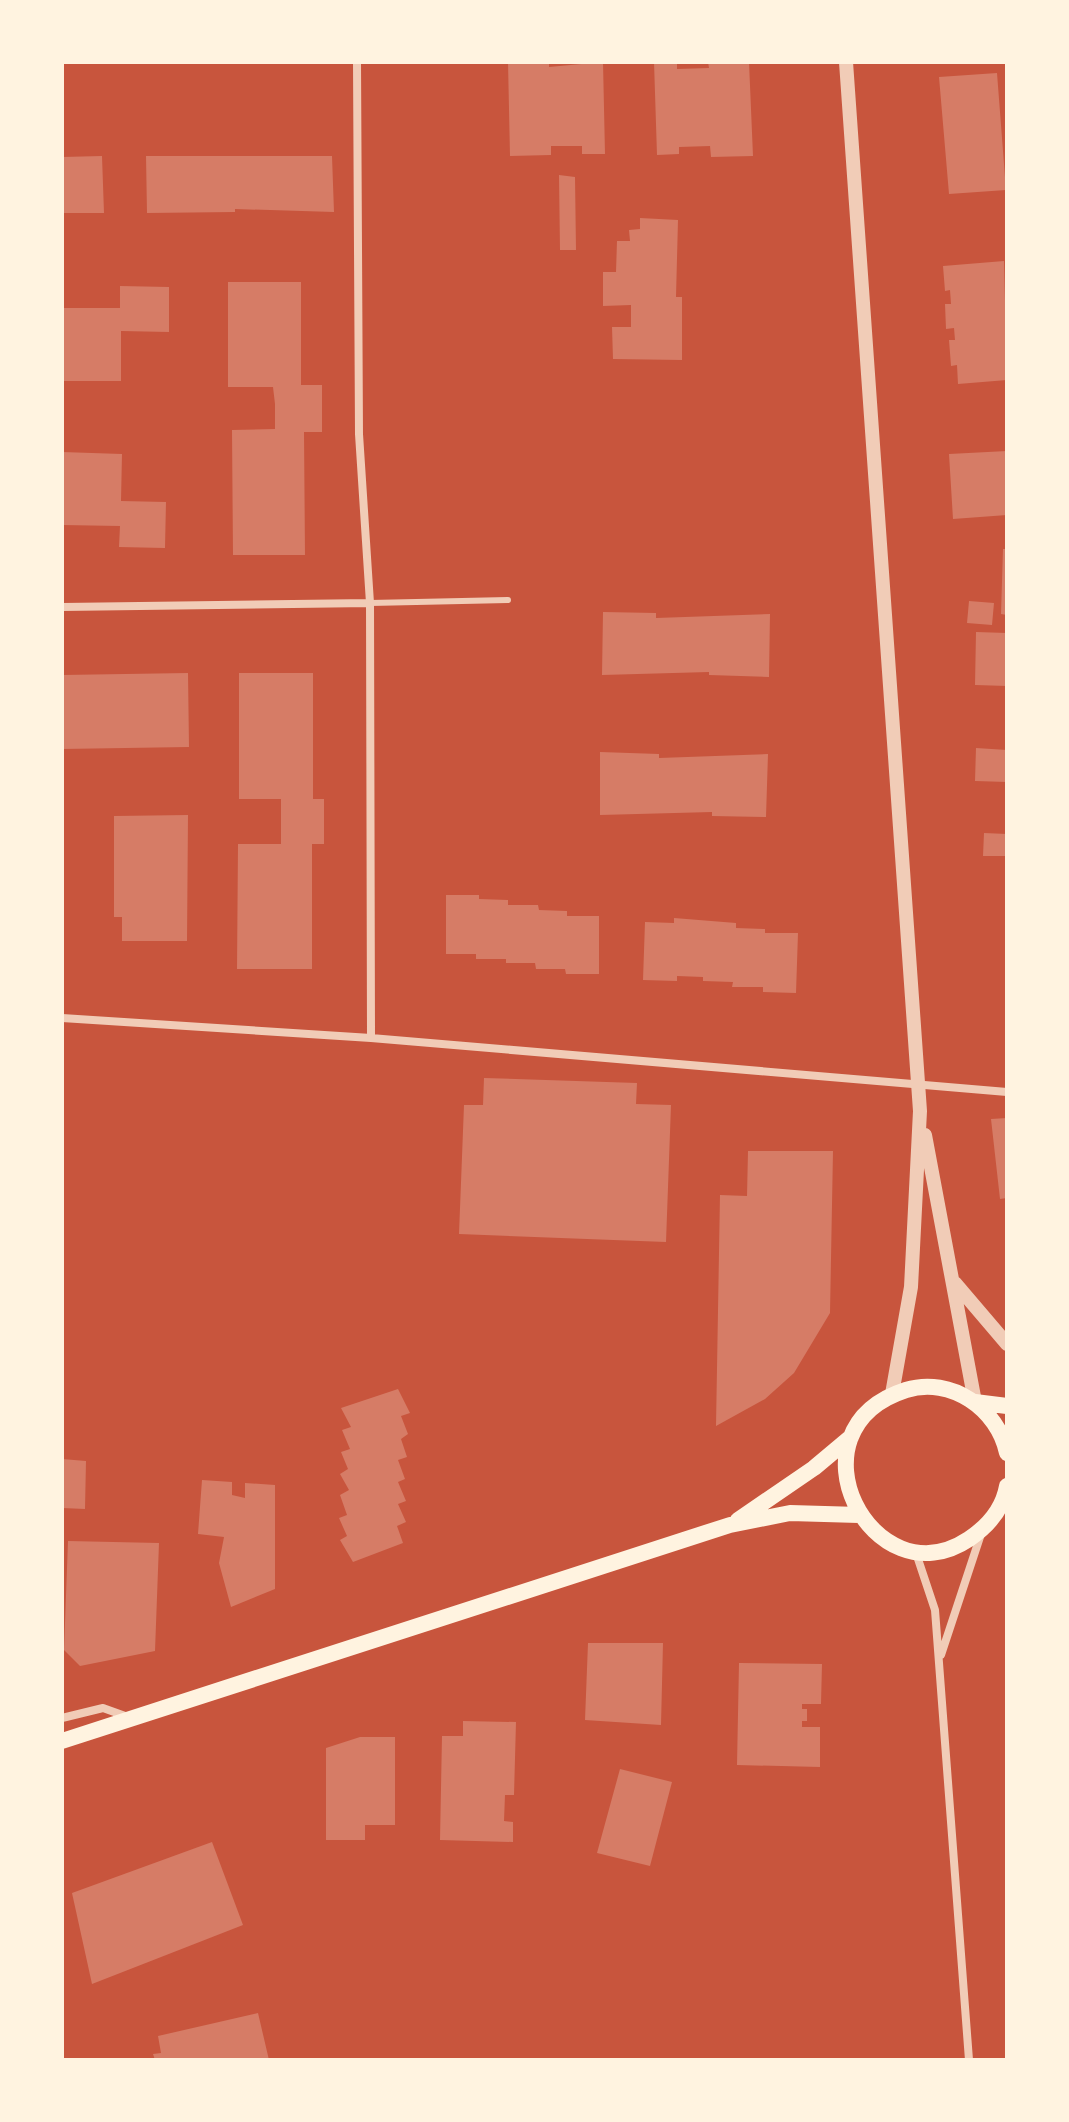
<svg xmlns="http://www.w3.org/2000/svg" width="1069" height="2122" font-family="Karla,sans-serif">
<rect width="100%" height="100%" fill="#c8553d"/>
<!-- building -->
<path fill="#d67c66" d="M508 62H549V67L603 62 605 154H582V146H551V155L510 156Z
M654 62H677V69L709 68 708 62H749L753 156 711 157 710 146 679 147V154L657 155Z
M997 73 1006 190 949 194 939 77Z
M102 156 104 213H62V157Z
M146 156H332L334 212 235 209V212L147 213Z
M559 175 575 177 576 250H560Z
M640 218 678 220 676 297H682V360L613 359 612 327H631V305L603 306V272H616L617 241H630L629 230 640 229Z
M1004 261 1007 380 958 384 957 365 951 366 949 340H955L954 328 946 329 945 304H951L950 290 945 291 943 266Z
M228 282H301V385H322V432H304L305 555H233L232 430 275 429V404L273 387H228Z
M120 286 169 287V332L121 331V381H62V308H120Z
M1007 451V515L953 519 949 454Z
M62 452 122 454 121 501 166 502 165 548 119 547 120 526 62 525Z
M1003 549H1007V615L1001 614Z
M969 601 994 603 992 625 967 623Z
M603 612 656 613V618L770 614 769 677 709 675V672L602 675Z
M976 632 1007 633V686L975 685Z
M188 673 189 747 62 749V675Z
M239 673H313V799H324V844H312V969H237L238 844H281V799H239Z
M976 748 1007 750V782L975 781Z
M600 752 659 754V758L768 754 766 817 712 816V812L600 815Z
M188 815 187 941H122V917H114V816Z
M984 833 1007 834V856H983Z
M446 895H479V899L508 900V905H538L539 910 567 911V916H599V974H566L565 969H536L535 963H506V959H476V954H446Z
M674 918 736 923V928L765 929V933H798L796 993 763 992V987H732L733 982 703 981V977L677 976V981L643 980 645 922 674 923Z
M484 1078 637 1083 636 1104 671 1105 666 1242 459 1234 464 1105H483Z
M1007 1118V1198L1000 1199 991 1119Z
M748 1151H833L830 1313 794 1373 765 1399 716 1426 720 1195 747 1196Z
M398 1389 410 1413 401 1416 408 1434 401 1439 407 1457 398 1460 405 1479 398 1482 406 1501 398 1504 406 1522 397 1526 403 1543 353 1562 340 1540 347 1536 339 1518 347 1515 340 1495 349 1490 340 1474 348 1469 341 1452 350 1449 342 1430 351 1427 341 1408Z
M62 1459 86 1461 85 1509 62 1508Z
M202 1480 232 1482V1495L245 1498V1483L275 1485V1589L231 1607 219 1563 224 1537 198 1534Z
M68 1541 159 1543 155 1651 80 1666 64 1650Z
M588 1643H663L661 1725 585 1720Z
M739 1663 822 1664 821 1704H802V1709H807V1721H802V1727H820V1767L737 1765Z
M463 1721 516 1722 514 1795H505L504 1821 513 1822V1842L440 1840 442 1736H463Z
M360 1737H395V1825H365V1840H326V1748Z
M620 1769 672 1782 650 1866 597 1853Z
M212 1842 243 1925 92 1984 72 1893Z
M258 2013 269 2060H155L153 2054 161 2053 158 2036Z"/>
<g fill="none" stroke-linecap="round" stroke-linejoin="round">
<!-- service -->
<path stroke="#f1ccb7" stroke-width="6" d="M370 603 508 600"/>
<!-- minor -->
<path stroke="#f1ccb7" stroke-width="8" d="M357 62 359 434 370 603 371 1038
M62 607 370 603
M62 1018 371 1038 1007 1092
M915 1550 935 1610 969 2060
M941 1655 982 1531
M62 1718 103 1708 128 1717"/>
<!-- tertiary -->
<path stroke="#f1ccb7" stroke-width="14" d="M846 62 920 1111 911 1287 892 1394
M925 1135 975 1402
M955 1283 1007 1344"/>
<!-- secondary -->
<path stroke="#fff3e0" stroke-width="16" d="M975 1402 1007 1406
M1007 1453C998 1409 951 1376 906 1390 782 1430 873 1603 969 1539 988 1526 1003 1509 1007 1486
M738 1520 814 1468 851 1437
M62 1741 730 1525 790 1513 859 1515"/>
</g>
<!-- border -->
<rect width="1069" height="2122" fill="none" stroke="#fff3e0" stroke-width="128"/>
</svg>
